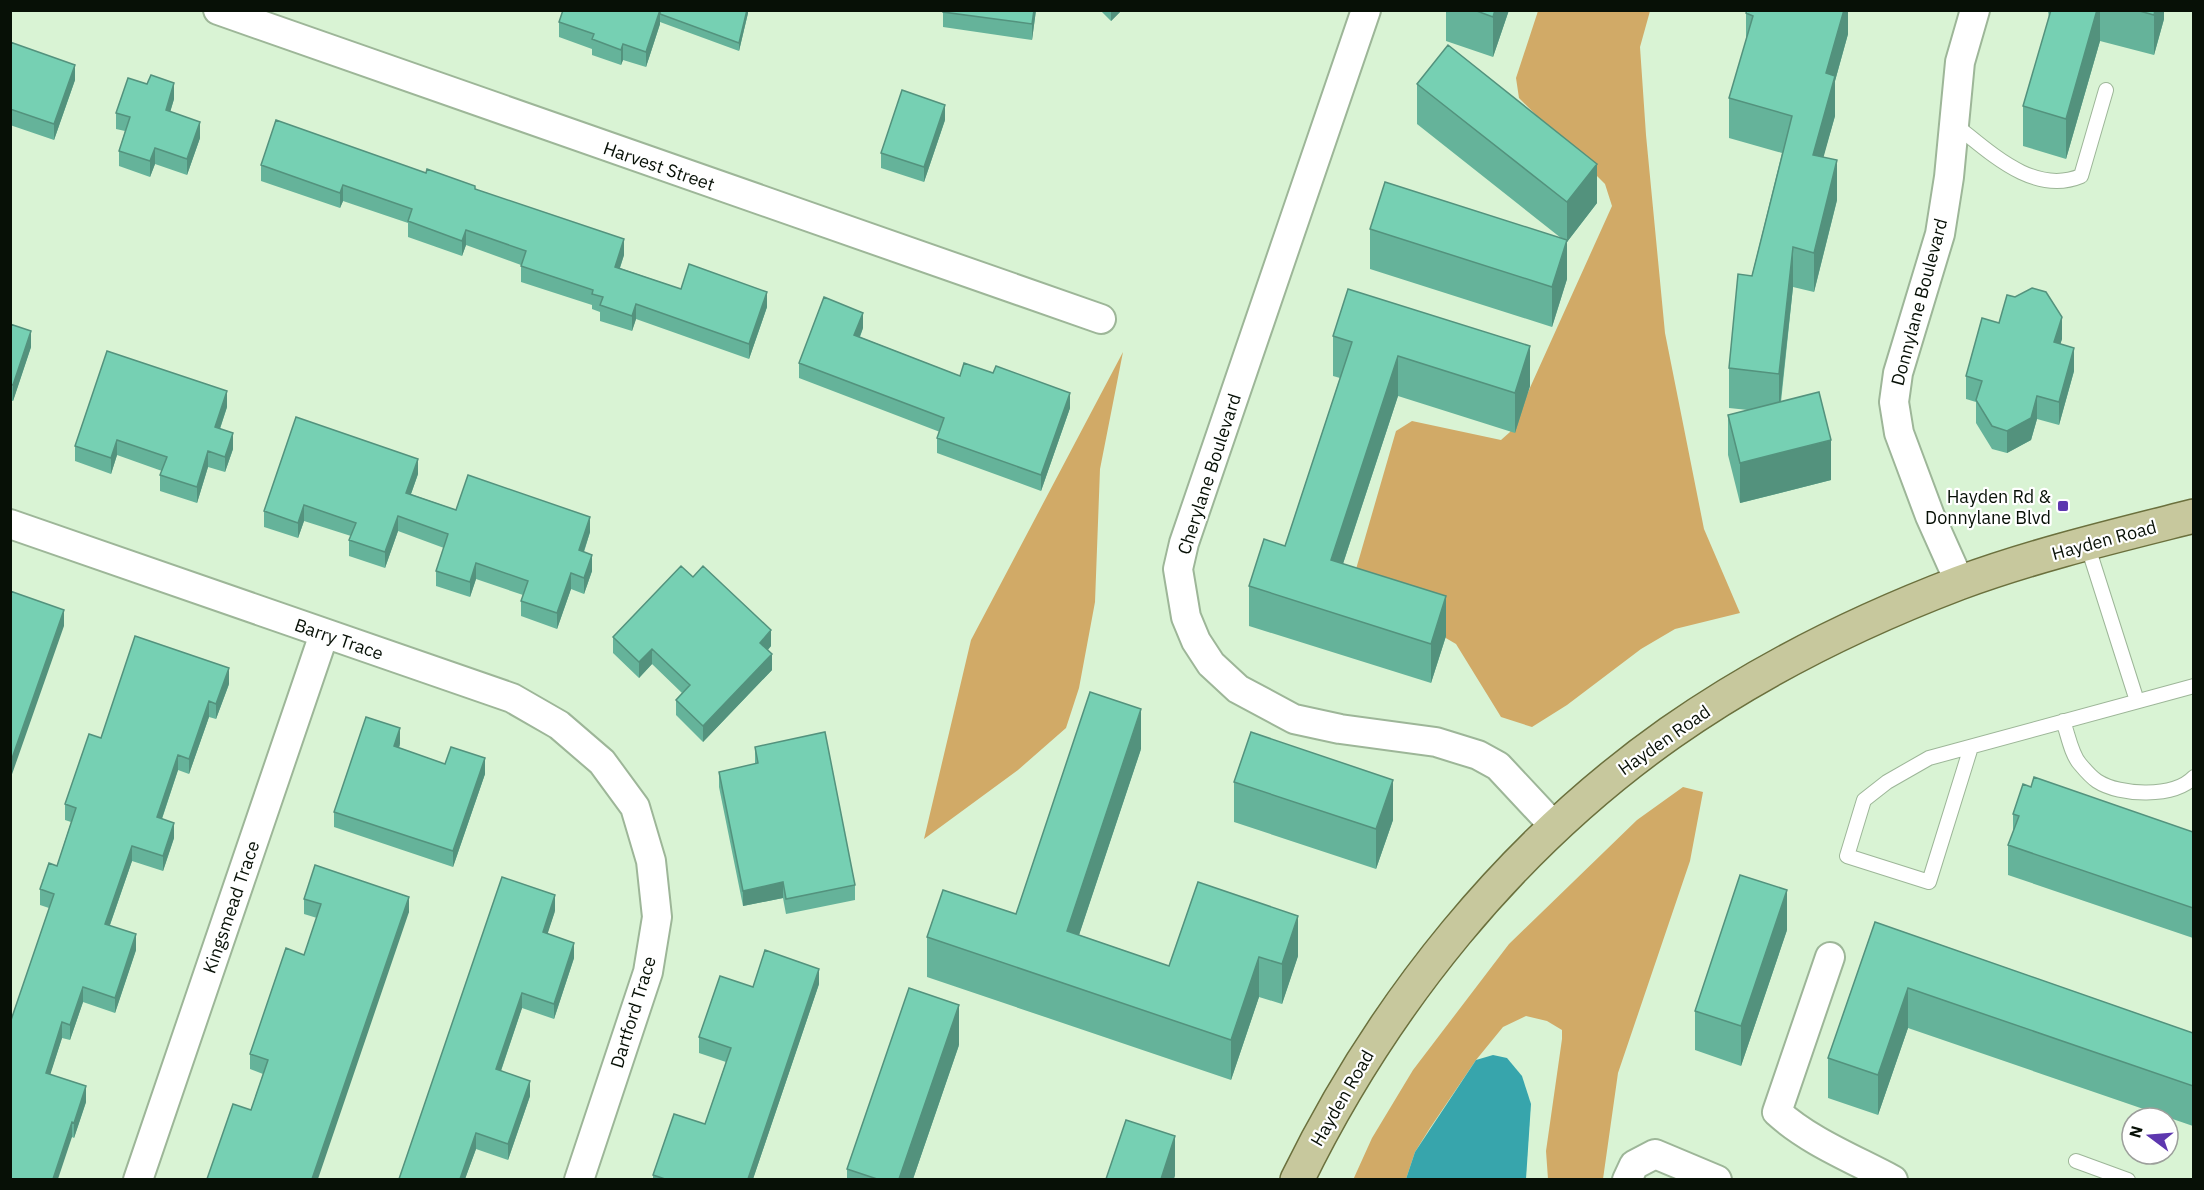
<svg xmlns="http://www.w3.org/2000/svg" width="2204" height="1190" font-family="'IBM Plex Sans',sans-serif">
<rect width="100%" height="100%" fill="#d9f3d4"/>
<!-- forest -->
<path fill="#d1aa67" d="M1538 11H1650L1640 47 1646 135 1665 333 1704 529 1740 613 1675 629 1641 649 1567 705 1532 727 1501 717 1456 644 1352 583 1396 431 1412 421 1501 440 1510 432 1612 206 1605 184 1519 98 1516 78Z
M1123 352 1100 469 1095 602 1079 688 1066 728 1018 770 924 839 971 640Z
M1683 787 1703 792 1690 861 1618 1073 1603 1179H1548L1546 1151 1562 1039V1030L1547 1021 1526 1016 1503 1027 1476 1060 1430 1128 1415 1152 1406 1179 1353 1180 1372 1138 1413 1070 1509 944 1637 820Z"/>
<!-- water -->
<path fill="#37a5ac" d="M1493 1055 1507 1058 1522 1076 1531 1104 1526 1179H1406L1415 1152 1476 1060Z"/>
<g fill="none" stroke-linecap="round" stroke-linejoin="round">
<!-- service casing -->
<g stroke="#9db698" stroke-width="16">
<path id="service" d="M1954 124C1989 151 2033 196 2081 176L2106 90
M2087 544 2137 701
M2063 721C2068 734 2071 754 2080 764 2085 770 2091 777 2097 781 2120 796 2174 798 2194 777
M1971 747 1929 882 1847 856 1864 800 1887 782 1929 758 2194 686
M2076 1161 2128 1180"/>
</g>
<!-- minor casing -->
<g stroke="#9db698" stroke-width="32">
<path id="minor" d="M218 10 1101 319
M1366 10 1184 543 1178 569 1186 617 1196 641 1211 664 1238 689 1294 719 1340 729 1436 742 1478 755 1498 766 1555 827
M10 524 512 698 559 725 602 762 635 807 651 861 657 917 648 972 579 1180
M1960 583 1930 516 1899 433 1894 402 1898 373 1940 234 1949 177 1960 62 1975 10
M1830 957 1777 1112C1810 1142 1854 1159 1893 1180
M138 1180 324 634
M1627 1180 1634 1165 1655 1154 1717 1180"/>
</g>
<!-- primary casing -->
<g stroke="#6b703d" stroke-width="36">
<path id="primary" d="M1297 1180C1383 1004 1510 846 1670 733 1757 672 1859 621 1959 583 2035 555 2115 536 2194 516"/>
</g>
<!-- service -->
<use href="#service" stroke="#fff" stroke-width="14"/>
<!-- minor -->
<use href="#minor" stroke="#fff" stroke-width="28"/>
<!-- primary -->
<use href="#primary" stroke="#c7c89d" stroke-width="33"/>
</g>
<!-- wall -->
<path fill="#65b39a" d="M563 10H748V13L739 51 660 22V24L646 67 623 60 621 65 592 55V49L559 37V22Z
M943 10H1036L1032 40 943 27Z
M1100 10H1122L1111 21Z
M1446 10H1509L1493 57 1446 41Z
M1848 10V34L1835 81V116L1823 157 1837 200 1814 292 1793 287 1781 402 1831 480 1740 503 1728 455V415L1748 410 1729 408V368L1782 153 1729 138V98L1746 41V13Z
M2048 10H2164V19L2154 55 2100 41 2066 159 2023 146V106L2049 18Z
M10 42 75 80 54 140 10 125Z
M1417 84 1597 203 1567 242V279L1552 327 1370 269V229L1561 238 1417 124Z
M174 99 170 112 200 138 187 175 155 164 150 177 119 166V151L125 131 116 129V113Z
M945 120 924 182 881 168V153Z
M261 165 426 173 475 189 624 255 620 268 681 289 767 307 749 359 636 319 632 331 600 321V312L592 309V305L521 282V265L466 245 462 256 408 237V223L343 201 340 208 261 181Z
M10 324 31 347 13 401 10 400Z
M863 328 860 337 960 376 1070 408 1041 491 937 453V438L940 432 799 378V363Z
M1333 336 1530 386 1515 433 1398 396 1343 564 1446 636 1431 683 1249 626V586L1285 546 1340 378 1333 376Z
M2062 339 2060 344 2074 371 2059 425 2037 419 2031 440 2007 453 1992 449 1976 423V402L1966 399V376Z
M227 407 220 429 233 449 225 472 208 467 197 503 160 491V475L162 471 117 455 111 474 75 461V446Z
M418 474 411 494 456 510 590 532 584 552 592 571 584 594 571 589 557 629 521 616V601L523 595 476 579 470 597 436 586V571L444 548 398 531 385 568 349 556V540L351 536 304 521 298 538 264 527V511Z
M693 577 771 646 768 650 772 670 703 742 676 715V700L682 693 652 664 639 678 613 653V637Z
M229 684 216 719 209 717 189 774 178 770 162 819 174 838 163 871 132 861 110 925 136 950 115 1013 83 1002 70 1040 62 1038 50 1074 86 1102 74 1138 72 1137 10 1179 49 908 40 905V889L57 866 71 822 65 820V804L101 738Z
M400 744 399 748 445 764 485 774 453 867 334 827V812Z
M755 747 855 885V900L786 914 783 898 743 906 719 787V772L755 764Z
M1141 749 1079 935 1169 966 1198 882 1298 956 1282 1004 1259 997 1231 1080 927 977V937L1016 914Z
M1234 782 1393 820 1376 869 1234 822Z
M2031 787 2193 832V938L2008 875V845L2013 833V814Z
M304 899 409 912 251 1110 263 1074 250 1069V1054L304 955 317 918 304 914Z
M555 911 547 934 574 958 554 1019 522 1008 501 1071 530 1096 508 1160 476 1149 465 1179H399Z
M1875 922 2193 1033V1126L1908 1028 1878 1115 1828 1098V1058Z
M1787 930 1741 1066 1695 1050V1011Z
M819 984 753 1179H653V1175L705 1124 726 1062 699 1053V1037L753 987Z
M959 1045 913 1179H847V1169Z"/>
<!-- shaded-wall -->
<path fill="#53927d" d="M660 10V24L646 67V52Z
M747 10H748V13L739 51V43Z
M1034 10H1036L1032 40V24Z
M1111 10H1122L1111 21Z
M1495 10H1509L1493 57V17Z
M1844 10H1848V34L1835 81V116L1813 195V155L1826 73Z
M2097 10H2100V41L2066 159V119Z
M2155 10H2164V19L2154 55V15Z
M623 44V60L621 65V50Z
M75 65V80L54 140V124Z
M174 83V99L166 126V110Z
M945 105V120L924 182V167Z
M200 122V138L187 175V159Z
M155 148V164L150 177V161Z
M1837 160V200L1814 292V253Z
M1597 164V203L1567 242V279L1552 327V287L1567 241V202Z
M343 185V201L340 208V193Z
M466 230V245L462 256V241Z
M624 239V255L615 282V267Z
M1793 247V287L1779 414V374Z
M767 292V307L749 359V344Z
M636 304V319L632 331V316Z
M863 313V328L854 351V335Z
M2062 317V339L2054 365V342Z
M31 331V347L13 401V385Z
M1530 346V386L1515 433V393Z
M2074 348V371L2059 425V402Z
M1398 356V396L1331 600V560Z
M227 391V407L215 443V427Z
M1070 393V408L1041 491V475Z
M2037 396V419L2031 440 2007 453V431Z
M233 433V449L225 472V457Z
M117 440V455L111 474V458Z
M1831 440V480L1740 503V463Z
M208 451V467L197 503V487Z
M418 459V474L406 508V493Z
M304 505V521L298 538V523Z
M398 516V531L385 568V552Z
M590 517V532L579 566V550Z
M592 555V571L584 594V578Z
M476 563V579L470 597V582Z
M571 573V589L557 629V613Z
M1446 596V636L1431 683V644Z
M64 610V626L10 780V764Z
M771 630V646L760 658V643Z
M652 649V664L639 678V662Z
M772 654V670L703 742V726Z
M229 668V684L216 719V704Z
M209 701V717L189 774V759Z
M1141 709V749L1067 971V931Z
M400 728V744L394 762V746Z
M178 755V770L157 833V817Z
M485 758V774L453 867V851Z
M1393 780V820L1376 869V829Z
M174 823V838L163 871V856Z
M132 846V861L105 939V924Z
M783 882V898L743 906V891Z
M1787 890V930L1741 1066V1026Z
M555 895V911L543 948V932Z
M409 897V912L318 1179H312Z
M1298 916V956L1282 1004V964Z
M136 934V950L115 1013V998Z
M574 943V958L554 1019V1004Z
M1259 957V997L1231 1080V1040Z
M819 969V984L753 1179H748Z
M83 987V1002L70 1040V1025Z
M1908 988V1028L1878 1115V1075Z
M522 993V1008L496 1085V1069Z
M959 1005V1045L913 1179H899Z
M62 1022V1038L46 1088V1073Z
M530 1081V1096L508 1160V1144Z
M86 1086V1102L74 1138V1123Z
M72 1122V1137L58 1179H53Z
M476 1133V1149L465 1179H460Z
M1175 1136V1176L1174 1179H1161Z"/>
<!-- building -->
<path fill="#76d0b3" stroke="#53927d" stroke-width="1.5" d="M563 10H660L646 52 623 44 621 50 592 39 594 34 559 22Z
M660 10H747L739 43 660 14Z
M943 10H1034L1032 24 943 12Z
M1474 10H1495L1493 17Z
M1747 10H1844L1826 73 1835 76 1813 155 1837 160 1814 253 1793 247 1779 374 1729 368 1738 274 1752 276 1792 116 1729 98 1753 16 1746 13Z
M2051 10H2097L2066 119 2023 106Z
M2136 10H2155L2154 15Z
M10 42 75 65 54 124 10 109Z
M1448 45 1597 164 1567 202 1417 84Z
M151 75 174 83 166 110 200 122 187 159 155 148 150 161 119 151 130 117 116 113 128 78 147 84Z
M902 90 945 105 924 167 881 153Z
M276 120 426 173 427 169 475 186V189L624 239 615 267 681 289 689 264 767 292 749 344 636 304 632 316 600 305 603 297 592 294 593 290 521 266 526 251 466 230 462 241 408 221 412 209 343 185 340 193 261 165Z
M1385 182 1567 240 1552 287 1370 229Z
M2032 288 2046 292 2062 317 2054 342 2074 348 2059 402 2037 396 2031 418 2007 431 1992 426 1976 400 1982 381 1966 376 1982 318 1999 323 2007 295 2015 297Z
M1348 289 1530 346 1515 393 1398 356 1331 560 1446 596 1431 644 1249 586 1264 539 1285 546 1352 342 1333 336Z
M824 297 863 313 854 335 960 376 964 363 993 373 996 366 1070 393 1041 475 937 438 944 418 799 363Z
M10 324 31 331 13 385 10 384Z
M107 351 227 391 215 427 233 433 225 457 208 451 197 487 160 475 167 457 117 440 111 458 75 446Z
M1819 392 1831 440 1740 463 1728 415Z
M296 417 418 459 406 493 456 510 468 475 590 517 579 550 592 555 584 578 571 573 557 613 521 601 528 581 476 563 470 582 436 571 448 534 398 516 385 552 349 540 356 523 304 505 298 523 264 511Z
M681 566 693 577 703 566 771 630 760 643 772 654 703 726 676 700 690 685 652 649 639 662 613 637Z
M10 591 64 610 10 764Z
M135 636 229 668 216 704 209 701 189 759 178 755 157 817 174 823 163 856 132 846 105 924 136 934 115 998 83 987 70 1025 62 1022 46 1073 86 1086 74 1123 72 1122 53 1179H10V1023L54 894 40 889 49 863 57 866 76 808 65 804 89 734 101 738Z
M1090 692 1141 709 1067 931 1169 966 1198 882 1298 916 1282 964 1259 957 1231 1040 927 937 943 890 1016 914Z
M366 717 400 728 394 746 445 764 451 747 485 758 453 851 334 812Z
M825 732 855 885 786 899 783 882 743 891 719 772 758 763 755 747Z
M1251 732 1393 780 1376 829 1234 782Z
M2034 777 2193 832V908L2008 845 2019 816 2013 814 2023 784 2031 787Z
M315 865 409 897 312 1179H207L233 1104 251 1110 268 1060 250 1054 286 948 304 955 321 904 304 899Z
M1740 875 1787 890 1741 1026 1695 1011Z
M502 877 555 895 543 932 574 943 554 1004 522 993 496 1069 530 1081 508 1144 476 1133 460 1179H399Z
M1875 922 2193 1033V1086L1908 988 1878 1075 1828 1058Z
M765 950 819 969 748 1179H665L653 1175 674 1114 705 1124 731 1048 699 1037 720 976 753 987Z
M909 988 959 1005 899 1179H877L847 1169Z
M1126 1120 1175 1136 1161 1179H1106Z"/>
<!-- markers -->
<rect fill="#5d37af" stroke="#fff" stroke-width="2" x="2057" y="500" width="12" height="12" rx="3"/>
<g text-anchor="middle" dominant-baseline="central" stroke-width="4.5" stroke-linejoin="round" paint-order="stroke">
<!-- street labels -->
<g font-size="18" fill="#071006" stroke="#fff">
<text transform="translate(659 166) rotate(19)">Harvest Street</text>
<text transform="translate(1919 302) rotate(-75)">Donnylane Boulevard</text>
<text transform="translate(1209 474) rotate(-72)">Cherylane Boulevard</text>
<text transform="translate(2104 540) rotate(-15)">Hayden Road</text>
<text transform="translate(339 639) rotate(19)">Barry Trace</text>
<text transform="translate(1664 740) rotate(-35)">Hayden Road</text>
<text transform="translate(231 907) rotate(-71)">Kingsmead Trace</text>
<text transform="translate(633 1012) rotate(-73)">Dartford Trace</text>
<text transform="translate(1342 1098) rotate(-60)">Hayden Road</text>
</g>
<!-- poi labels -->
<g font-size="18" fill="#071006" stroke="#fff" text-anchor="end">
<text x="2051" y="496">Hayden Rd &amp;<tspan x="2051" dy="21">Donnylane Blvd</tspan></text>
</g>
</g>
<!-- border -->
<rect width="2204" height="1190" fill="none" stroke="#071006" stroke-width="24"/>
<!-- north arrow -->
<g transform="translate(2150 1136) rotate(286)"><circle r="28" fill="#ffffff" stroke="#9c9f9b" stroke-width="1.5"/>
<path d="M0-4.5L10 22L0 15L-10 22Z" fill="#5d37af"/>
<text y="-9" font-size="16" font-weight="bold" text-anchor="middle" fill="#071006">N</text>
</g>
</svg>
